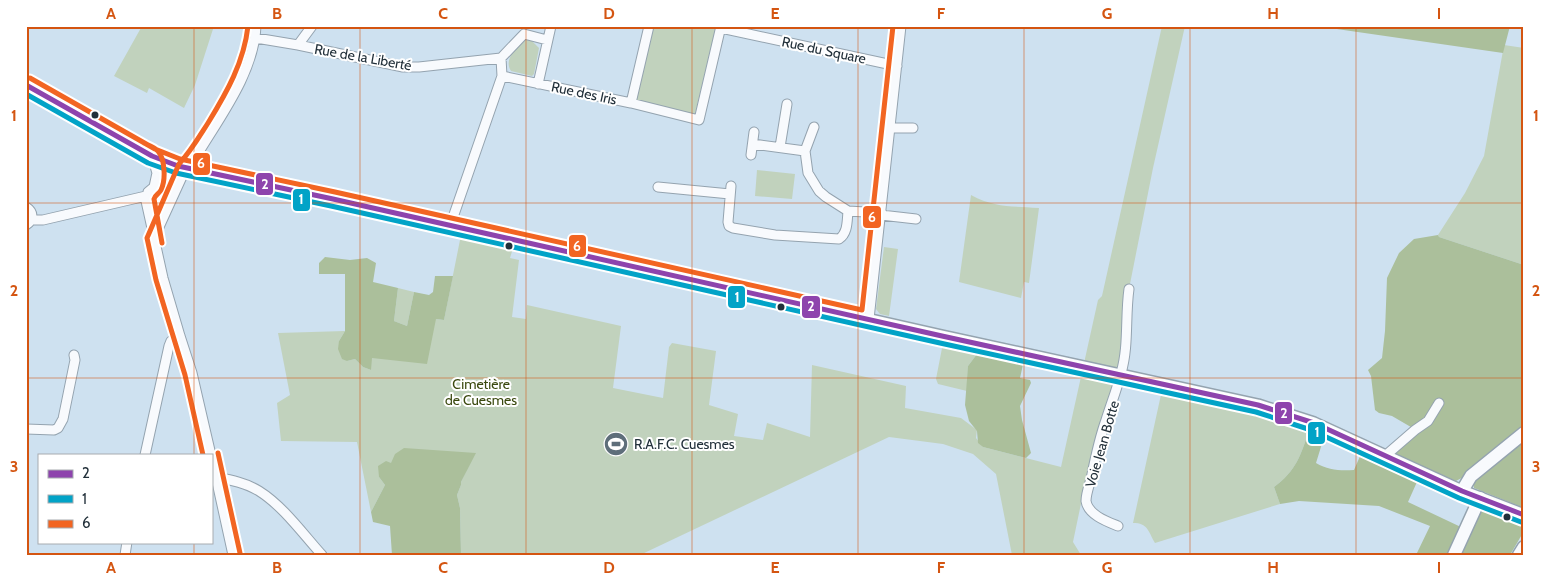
<svg xmlns="http://www.w3.org/2000/svg" width="1550" height="581" font-family="Cabin,sans-serif">
<rect width="100%" height="100%" fill="#cee1f0"/>
<!-- green -->
<path fill="#c1d2bd" d="M142 26H214L195 85 184 108 149 88 147 93 114 76Z
M652 26H716L695 114 635 100Z
M1162 26H1185L1153 168 1129 289 1119 375 1083 494 1073 542 1081 555H1012L996 474 973 454 943 444 889 437 640 555H461L460 508 457 495 461 485V482L475 453 391 463 379 477 385 485 371 512 357 442 281 441 277 403 290 395 278 333 345 331 339 341 347 361 355 359 363 367 371 370V358L436 319 444 320 461 235 513 248 510 258 519 260 512 317 526 319 527 305 621 326 613 388 663 398 669 347 672 343 716 351 709 405 738 414 734 436 763 440 767 423 810 437 812 365 906 386 905 408 961 418 977 430 976 438 983 447 1061 467 1098 300 1102 296Z
M525 39H530L539 48 534 74 532 76 511 71C503 59 517 48 525 39Z
M1504 45 1524 48V265L1439 237 1438 235 1465 193 1484 156Z
M757 170 795 174 792 199 755 196Z
M971 195C995 208 1012 206 1039 208L1029 283 1024 282 1021 298 959 282Z
M884 247 898 249 889 316 880 314 876 309Z
M398 288 414 292 407 326 394 321Z
M943 343 980 350 968 366 967 391 938 384 936 379Z
M1162 390 1250 410 1309 430C1301 455 1296 471 1274 487L1280 504 1155 543C1148 531 1148 523 1133 523Z"/>
<!-- forest -->
<path fill="#abbf9b" d="M1316 26H1510L1503 53Z
M1438 235 1439 237 1524 265V426C1504 444 1479 470 1456 481L1392 454 1416 430 1392 416 1379 413 1375 410 1371 376 1368 370 1382 358 1385 331 1387 278 1399 253 1414 239Z
M325 257 350 260 367 258 376 263 373 282 398 288 394 321 407 326 414 292 429 295 433 292 435 276H453L444 320 436 319 427 364 372 358 371 370 363 367 355 359 347 361 342 359 338 349 339 341 345 331V274H319V263Z
M980 350 1024 360 1020 378 1030 380 1031 383 1020 406 1022 420 1031 453 1026 458 983 447 978 443 977 431 969 421 965 405 968 366Z
M1309 430 1324 437 1316 463C1328 470 1340 471 1354 470L1361 454 1421 473 1408 502 1463 528 1449 555H1416L1430 526 1379 506 1299 501 1280 504 1274 487C1296 471 1301 455 1309 430Z
M1524 436V508L1474 488 1473 482Z
M404 448 476 453 461 482V485L457 495 460 508 461 555H392L390 526 373 522 371 512 385 485 379 477 378 466 386 461 391 463 395 454Z
M1487 509 1524 525V531L1510 555H1458L1478 514Z"/>
<g fill="none" stroke-linecap="round" stroke-linejoin="round">
<!-- minor casing -->
<g stroke="#94a3af" stroke-width="11">
<path id="minor" d="M721 28 897 66
M256 38 298 45 403 67H419L501 58
M298 45 312 26
M502 76 631 103 699 120 721 26
M538 84 551 26
M631 103 649 26
M814 127 805 151 808 173 819 191 826 197 848 211 882 213
M891 128H913
M753 144 805 151
M780 147 787 104
M751 155 754 132
M152 156 157 173 154 187 148 192 146 201 163 278 180 336 192 373 211 455
M731 186 728 222 729 226 733 228 775 235 839 239C848 233 847 221 848 211
M158 187 173 175 178 166
M658 187 730 194
M26 207C34 212 34 220 26 225
M881 215 916 219
M32 220H43L146 196
M450 226 502 76 501 58 524 34 547 40
M154 238 186 168 194 160C218 119 254 74 256 26
M869 319 901 26
M26 429 54 430 58 428 63 419 75 360 74 355
M145 455 169 346 171 341 180 336
M211 455 233 555
M1385 456 1415 430 1428 421 1439 403
M216 477C231 480 246 483 259 491 283 506 303 534 322 555
M1118 526C1108 522 1088 515 1086 501 1086 494 1089 486 1091 479 1095 459 1099 439 1106 420 1111 404 1117 389 1121 373 1129 346 1125 317 1129 289
M125 555 127 542"/>
</g>
<!-- major casing -->
<g stroke="#94a3af" stroke-width="14">
<path id="major" d="M26 85 152 156 178 166 333 199 942 336 1258 405 1314 423 1462 491 1524 515"/>
</g>
<!-- highway casing -->
<g stroke="#94a3af" stroke-width="15">
<path id="highway" d="M1462 491 1471 476 1524 433
M1454 555 1480 498
M1519 555 1524 547"/>
</g>
<!-- minor -->
<use href="#minor" stroke="#f8fafd" stroke-width="9"/>
<!-- major -->
<use href="#major" stroke="#f8fafd" stroke-width="11"/>
<!-- highway -->
<use href="#highway" stroke="#f8fafd" stroke-width="12"/>
<!-- bus-1 casing -->
<g stroke="#fff" stroke-width="9">
<path id="bus-1" d="M26 85 152 156 178 166 333 199 942 336 1258 405 1314 423 1462 491 1524 515"/>
</g>
<!-- bus-2 casing -->
<g stroke="#fff" stroke-width="9">
<path id="bus-2" d="M26 94 148 163 176 173 331 206 940 343 1256 412 1311 430 1459 498 1521 522"/>
</g>
<!-- bus-3 casing -->
<g stroke="#fff" stroke-width="9">
<path id="bus-3" d="M30 78 155 149 180 159 335 192 862 310 893 26
M144 143C148 145 154 147 158 151 165 159 166 180 161 190 159 194 155 195 154 199L162 243
M218 453 240 553
M203 455 185 375 156 280 147 238 179 164C191 151 199 137 208 123 227 92 244 62 248 26"/>
</g>
<!-- bus-1 -->
<use href="#bus-1" stroke="#8e44ad" stroke-width="5"/>
<!-- bus-2 -->
<use href="#bus-2" stroke="#02a3c7" stroke-width="5"/>
<!-- bus-3 -->
<use href="#bus-3" stroke="#f26522" stroke-width="5"/>
</g>
<!-- grid -->
<path fill="none" stroke="#d45511" stroke-width="1" stroke-opacity="0.55" d="M194 26V455M360 26V555M526 26V555M692 26V555M858 26V555M1024 26V555M1190 26V555M1356 26V555M26 203H1524M26 378H1524M194 542V555"/>
<!-- icons -->
<defs>
<g id="stadium-disc" transform="scale(1.25)"><circle r="9.5" fill="#5e6e7a" stroke="#fff"/><path d="M0-5a6.5 5 0 1 0 0 10a6.5 5 0 1 0 0-10ZM-3.5-1.8h7v3.6h-7Z" fill="#fff"/></g>
</defs>
<g fill-rule="evenodd">
<use href="#stadium-disc" x="616" y="444"/>
</g>
<!-- markers -->
<g fill="#22303a" stroke="#fff" stroke-width="2">
<circle cx="95" cy="115" r="4.5"/>
<circle cx="509" cy="246" r="4.5"/>
<circle cx="781" cy="307" r="4.5"/>
<circle cx="1507" cy="517" r="4.5"/>
</g>
<g text-anchor="middle" dominant-baseline="central" stroke-width="4" stroke-linejoin="round" paint-order="stroke">
<!-- street labels -->
<g font-size="14" fill="#22303a" stroke="#fff">
<text transform="translate(824 50) rotate(12)">Rue du Square</text>
<text transform="translate(363 57) rotate(10)">Rue de la Liberté</text>
<text transform="translate(584 93) rotate(12)">Rue des Iris</text>
<text transform="translate(1102 444) rotate(-74)">Voie Jean Botte</text>
</g>
<!-- park labels -->
<g font-size="14" fill="#3b490f" stroke="#fff">
<text x="481" y="384">Cimetière<tspan x="481" dy="16">de Cuesmes</tspan></text>
</g>
<!-- poi labels -->
<g font-size="14" fill="#22303a" stroke="#fff" text-anchor="start">
<text x="634" y="444">R.A.F.C. Cuesmes</text>
</g>
</g>
<g stroke="#fff" stroke-width="2">
<rect x="192" y="152" width="19" height="24" rx="5" fill="#f26522"/>
<rect x="255" y="172" width="19" height="24" rx="5" fill="#8e44ad"/>
<rect x="292" y="188" width="19" height="24" rx="5" fill="#02a3c7"/>
<rect x="862" y="205" width="20" height="24" rx="5" fill="#f26522"/>
<rect x="568" y="234" width="19" height="24" rx="5" fill="#f26522"/>
<rect x="727" y="285" width="19" height="24" rx="5" fill="#02a3c7"/>
<rect x="801" y="295" width="20" height="24" rx="5" fill="#8e44ad"/>
<rect x="1274" y="401" width="19" height="24" rx="5" fill="#8e44ad"/>
<rect x="1307" y="421" width="19" height="24" rx="5" fill="#02a3c7"/>
</g>
<g font-size="14" text-anchor="middle" font-weight="bold" fill="#fff">
<text x="201" y="168">6</text>
<text x="265" y="189">2</text>
<text x="301" y="204">1</text>
<text x="872" y="222">6</text>
<text x="577" y="251">6</text>
<text x="737" y="302">1</text>
<text x="811" y="311">2</text>
<text x="1284" y="418">2</text>
<text x="1317" y="437">1</text>
</g>
<!-- border -->
<rect width="1550" height="581" fill="none" stroke="#ffffff" stroke-width="55"/>
<!-- legend -->
<rect x="38" y="454" width="175" height="90" fill="#ffffff" stroke="#a7acb0"/>
<rect x="48" y="470" width="25" height="8" fill="#8e44ad" stroke="#a7acb0"/>
<text x="82" y="478" font-size="15" fill="#22303a">2</text>
<rect x="48" y="495" width="25" height="8" fill="#02a3c7" stroke="#a7acb0"/>
<text x="82" y="504" font-size="15" fill="#22303a">1</text>
<rect x="48" y="520" width="25" height="8" fill="#f26522" stroke="#a7acb0"/>
<text x="82" y="528" font-size="15" fill="#22303a">6</text>
<rect x="28" y="28" width="1494" height="526" fill="none" stroke="#d45511" stroke-width="2"/>
<g font-size="16" text-anchor="middle" font-weight="bold" fill="#d45511">
<text x="111" y="19">A</text>
<text x="277" y="19">B</text>
<text x="443" y="19">C</text>
<text x="609" y="19">D</text>
<text x="775" y="19">E</text>
<text x="941" y="19">F</text>
<text x="1107" y="19">G</text>
<text x="1273" y="19">H</text>
<text x="1439" y="19">I</text>
<text x="14" y="121">1</text>
<text x="1536" y="121">1</text>
<text x="14" y="296">2</text>
<text x="1536" y="296">2</text>
<text x="14" y="472">3</text>
<text x="1536" y="472">3</text>
<text x="111" y="573">A</text>
<text x="277" y="573">B</text>
<text x="443" y="573">C</text>
<text x="609" y="573">D</text>
<text x="775" y="573">E</text>
<text x="941" y="573">F</text>
<text x="1107" y="573">G</text>
<text x="1273" y="573">H</text>
<text x="1439" y="573">I</text>
</g>
</svg>
